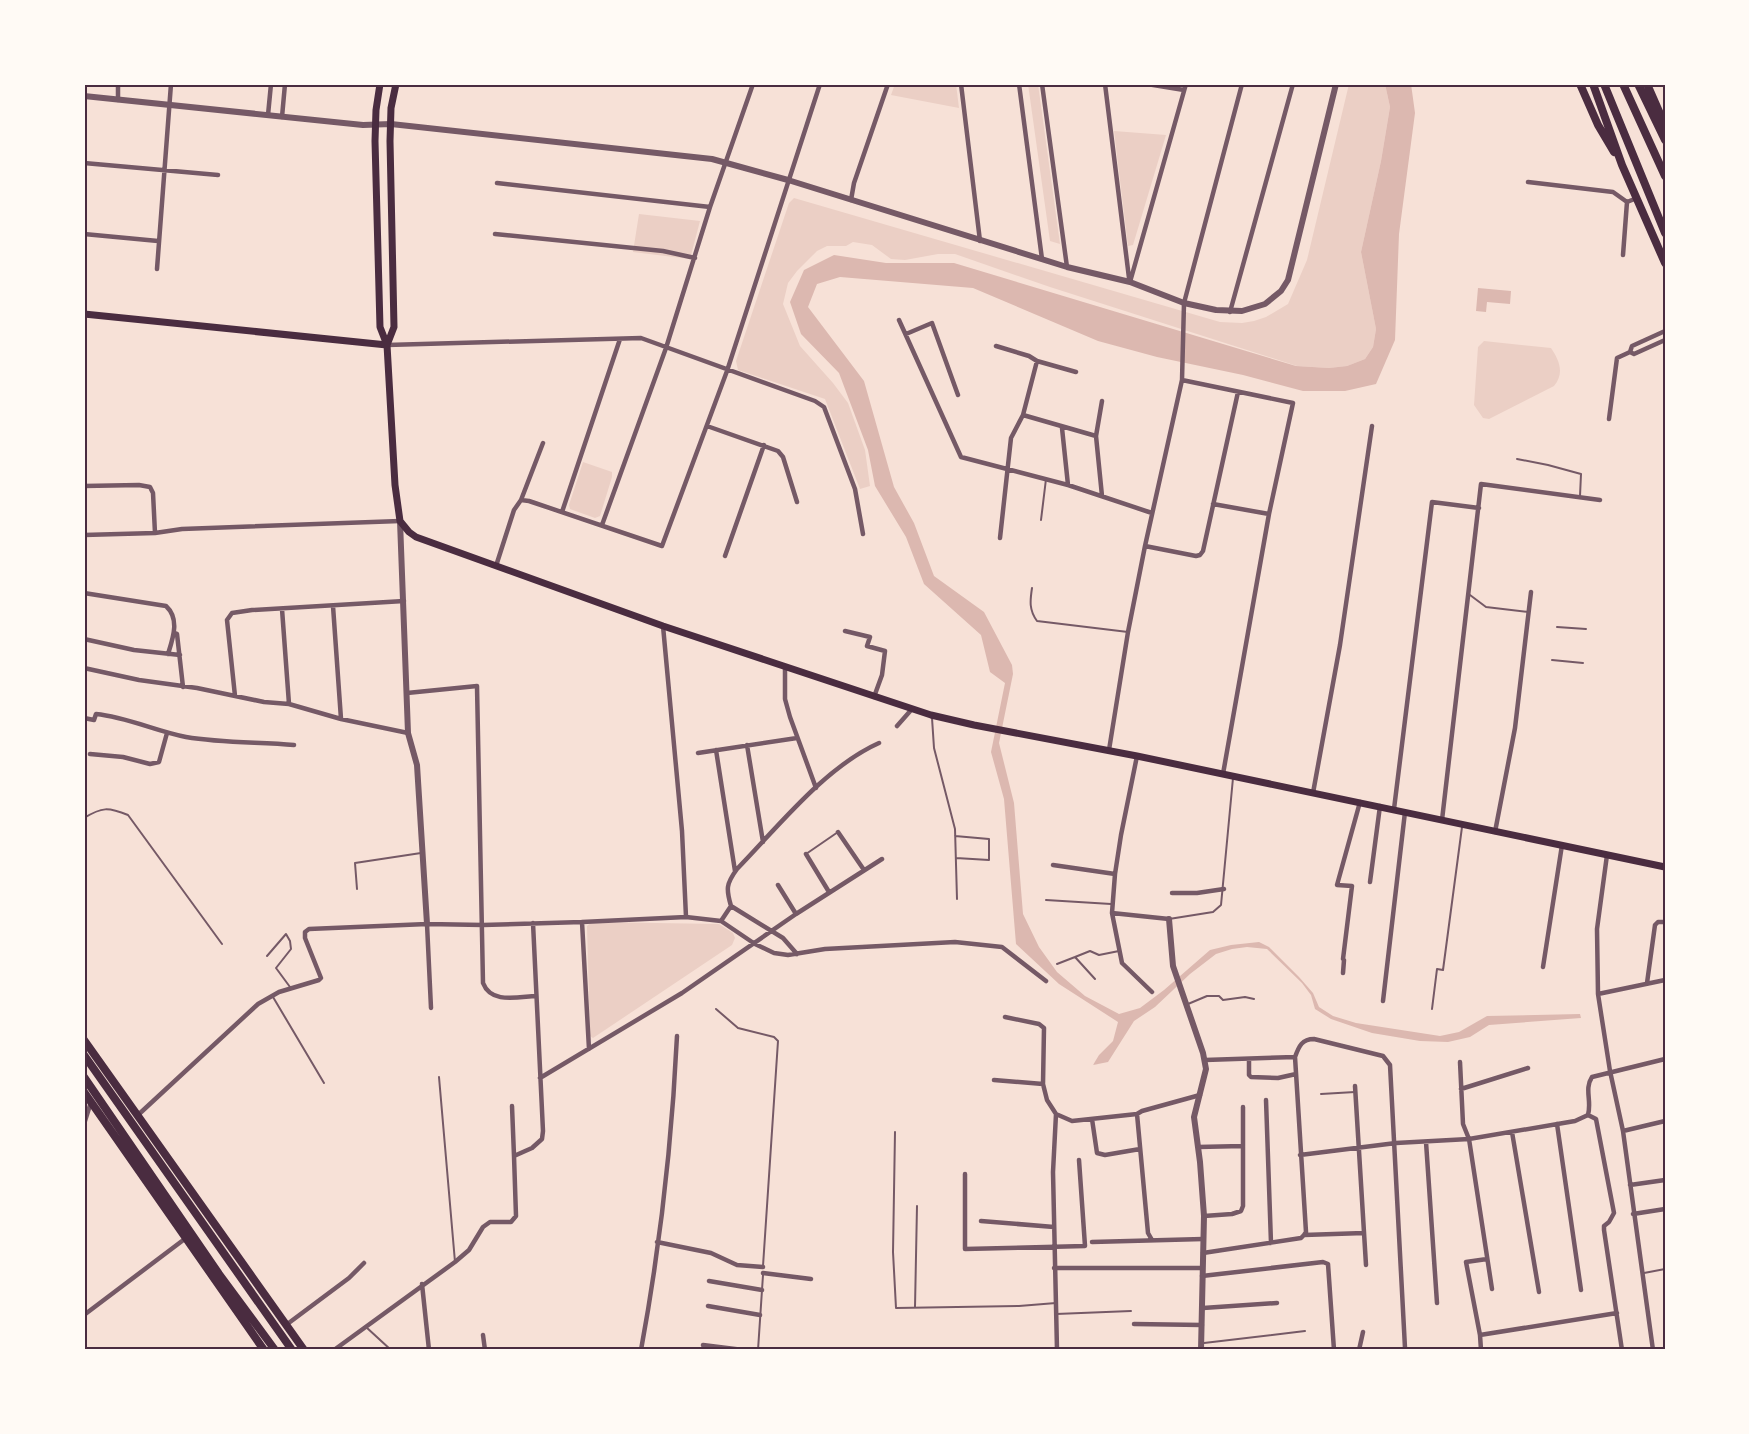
<svg xmlns="http://www.w3.org/2000/svg" width="1749" height="1434" font-family="'Roboto Condensed',sans-serif">
<rect width="100%" height="100%" fill="#f7e1d7"/>
<!-- green -->
<path fill="#ebcfc5" d="M895 84H956L959 108 891 95Z
M1028 84H1038L1060 244 1050 241Z
M1349 84H1385L1390 107 1381 161 1361 252 1376 329 1373 347 1365 359 1347 366 1329 368 1297 366 1050 287 955 254H938L905 260 891 259 872 245 853 242 846 246H827L817 251 797 271 788 283 783 304 800 346 833 383 848 403 865 450 870 486 860 489 825 399 738 370 736 361 789 203 794 198 1220 322 1242 323 1254 321 1266 317 1288 304 1307 260Z
M1114 131 1166 135 1133 245 1128 246Z
M639 214 700 221 690 259 633 252Z
M1484 341 1551 348C1559 360 1565 373 1554 386L1489 419 1483 418 1474 405 1478 347Z
M583 462 612 472V477L600 516 595 518 570 509 569 505Z
M592 922 719 924 733 933 735 938 732 945 593 1038 590 1036 587 926Z"/>
<!-- water -->
<path fill="#dcb8b0" d="M1385 84H1411L1415 113 1399 234 1395 340 1376 384 1345 391H1303L1243 375 1157 357 1098 341 973 288 840 277 817 284 808 307 864 381 894 487 914 523 934 576 984 612 1012 665 1013 674 999 743 1014 803 1023 914 1039 947 1057 972 1085 996 1119 1014 1140 1008 1164 990 1210 950 1231 945 1259 942 1269 947 1299 977 1313 993 1319 1007 1333 1016 1356 1023 1440 1036 1459 1032 1487 1016 1580 1014 1581 1018 1489 1025 1470 1037 1448 1042 1420 1041 1372 1033 1331 1019 1315 1009 1311 995 1302 983 1267 949 1247 947 1232 949 1216 954 1190 974 1155 1007 1134 1021 1108 1062 1093 1065 1099 1055 1113 1041 1118 1022 1059 984 1016 944 1004 799 991 752 1005 683 990 672 981 635 924 584 906 537 875 486 868 450 839 373 801 334 790 302 804 270 834 255 886 263H954L1296 366 1329 368 1347 366 1365 359 1373 347 1376 329 1361 252 1381 161 1390 107Z
M1478 288 1511 291 1510 304 1487 302 1486 312 1476 311Z"/>
<g fill="none" stroke-linecap="round" stroke-linejoin="round">
<!-- service -->
<path stroke="#755966" stroke-width="2" d="M1517 459 1548 465 1581 474 1580 496
M1041 520 1046 479
M1032 588C1030 601 1029 610 1037 621L1128 632
M1470 595 1486 607 1529 612
M1557 627 1586 629
M1552 660 1583 663
M932 718 934 748 955 829 957 899
M84 818C102 807 108 807 128 815L222 944
M955 836 989 839V860L956 858
M806 854 838 832
M357 889 355 863 421 853
M1046 900 1111 904
M1169 919 1213 912 1221 905 1233 778
M267 956 286 934 290 941 291 949 276 968 290 987
M1057 964 1075 957
M1095 979 1075 957 1090 951 1099 955 1119 951
M273 997 324 1083
M1188 1004 1207 996H1219L1223 1000 1245 997 1254 999
M716 1009 738 1028 774 1037 778 1041 763 1266
M1432 1009 1437 969 1443 970 1462 827
M439 1077 455 1262
M1321 1094 1355 1092
M895 1132 893 1252 896 1308 1019 1306 1056 1303
M1644 1273 1665 1269
M915 1307 917 1206
M1056 1314 1131 1311
M366 1327 391 1350
M1204 1343 1305 1331
M758 1350 763 1275"/>
<!-- minor -->
<path stroke="#755966" stroke-width="4.5" d="M961 84 980 241
M1019 84 1042 259
M1042 84 1067 267
M1105 84 1129 278
M1147 84 1184 90
M118 100V84
M268 115 271 84
M282 117 285 84
M84 163 218 175
M1528 182 1613 192 1627 202
M497 183 710 207
M851 200 854 183 888 84
M84 234 158 241
M495 234 663 251 695 258
M1623 255 1627 202 1637 198
M157 269 171 84
M1130 282 1186 84
M1230 312 1293 84
M899 320 961 457 1068 485 1152 513
M1665 331 1632 346 1630 352 1634 354 1665 340
M906 334 932 323 958 395
M387 345 641 338 815 401 824 407 855 489 863 534
M996 346 1029 356 1037 361 1076 372
M1182 380 1293 403 1269 514 1223 774
M1102 401 1096 436 1102 496
M1023 415 1096 436
M1609 419 1617 358 1630 352
M707 426 778 451 783 457 797 502
M1062 428 1068 485
M84 486 139 485 150 487 153 493 155 533
M521 500 529 501 662 546 727 371 820 84
M1213 504 1269 514
M562 512 620 339
M602 525 666 348 710 207 753 84
M84 535 155 533 182 529 400 521
M1000 538 1011 438 1023 415 1037 361
M1145 546 1196 556 1200 555 1203 551 1238 392
M725 556 764 445
M496 566 514 510 521 500 543 443
M84 593 166 606C180 619 173 638 168 654
M333 606 341 719
M282 609 289 704
M663 626 682 831 686 917
M845 631 870 637 867 646 885 651 882 675 874 697
M174 633 177 634 183 687
M84 639 134 650 180 655
M785 667V699L790 717 816 788
M84 668 139 680 197 688 264 702 289 704 341 719 408 733
M407 693 477 686 483 983C491 1004 517 997 536 996
M235 696 227 620 232 613 252 610 404 601
M84 718 94 720 96 714C127 717 155 731 186 737 221 743 258 742 294 745
M897 726 912 709
M747 745 763 842
M716 750 735 871
M1109 750 1128 632 1145 546 1182 380 1184 303 1242 84
M698 753 797 738
M90 754 123 757 150 764 159 762 167 733
M1137 756 1121 835 1115 874 1112 913 1122 963 1152 992
M1313 793 1340 645 1372 426
M1394 809 1432 502 1479 508
M1442 820 1481 484 1600 500
M838 832 864 870
M1495 832 1515 728 1531 592
M806 854 829 892
M1607 855 1597 929 1598 994 1610 1071 1623 1131 1653 1350
M1053 865 1115 874
M1370 882 1380 806
M778 885 796 914
M1172 893H1197L1224 889
M731 906 783 938 797 954
M1112 913 1169 919
M721 921 731 906C726 889 726 884 737 869 778 827 825 767 879 743
M582 922 589 1049
M427 924 431 1008
M1543 967 1562 845
M1343 973 1344 960 1343 959 1352 886 1337 885 1360 802
M1647 983 1655 925 1658 922H1665
M1598 994 1665 980
M1383 1001 1405 812
M1005 1017 1039 1024 1044 1028 1043 1084 1047 1100 1056 1114 1072 1121 1137 1114 1142 1111 1200 1095
M1205 1060 1295 1057
M1249 1060V1075L1251 1077 1278 1078 1296 1074
M1460 1062 1463 1124 1469 1139 1492 1289
M540 1078 682 993 796 914 882 859
M994 1080 1043 1084
M1355 1086 1366 1265
M1461 1089 1528 1068
M1266 1100 1271 1243
M512 1106 514 1156
M1056 1114 1053 1172 1057 1350
M1137 1114 1148 1233 1152 1240
M138 1115 258 1004 279 992 319 980 321 978 305 938V932L309 929 427 924 483 925 582 922 686 917 721 921 755 944 774 953 788 955 825 949 955 942 1002 947 1046 981
M1588 1115 1596 1119 1614 1213 1609 1222 1604 1226V1230L1622 1350
M1092 1119 1097 1153 1105 1155 1140 1149
M84 1124 91 1102
M1557 1124 1581 1290
M1623 1131 1665 1121
M1512 1132 1539 1292
M1426 1142 1437 1303
M1198 1147 1243 1146
M1300 1155 1396 1143 1469 1139 1575 1121 1588 1115C1592 1101 1584 1089 1592 1077L1665 1059
M965 1174V1249L1085 1246 1079 1160
M1630 1185 1665 1180
M1633 1214 1665 1209
M1204 1216 1232 1214 1241 1211 1243 1206V1107
M981 1221 1054 1227
M1304 1235 1306 1232 1295 1057C1299 1046 1302 1039 1314 1039L1383 1056 1390 1065 1405 1348
M657 1242 711 1253 737 1265 763 1267
M1092 1242 1203 1239
M1203 1253 1301 1238 1304 1235 1364 1233
M1054 1268H1202
M763 1273 811 1279
M1202 1276 1323 1262 1328 1264 1334 1350
M709 1281 762 1290
M422 1284 429 1350
M708 1306 760 1315
M1203 1308 1277 1303
M84 1315 186 1238
M1134 1324 1202 1325
M286 1325 349 1278 364 1263
M483 1335 485 1350
M1480 1335 1617 1313
M703 1345 743 1350
M334 1350 455 1262 469 1250 483 1227 490 1222H511L516 1216 514 1156 532 1148 542 1139 543 1131 533 923
M641 1350C660 1247 672 1141 677 1036
M1359 1350 1363 1332
M1481 1350 1480 1335 1466 1262 1487 1259"/>
<!-- tertiary -->
<path stroke="#755966" stroke-width="6" d="M84 96 363 125 391 124 712 159 788 180 1067 267 1130 282 1184 303 1216 310 1242 311 1265 304 1281 291 1288 280 1336 84
M400 521 408 733 417 765 427 924
M1169 919 1173 966 1203 1053 1206 1069 1194 1117 1200 1162 1204 1216 1201 1350"/>
<!-- secondary -->
<path stroke="#4a2c40" stroke-width="7" d="M380 84 376 110 375 141 380 327 387 345 395 485 400 521 409 532 416 537 663 626 931 715 974 725 1137 756 1665 867
M84 314 387 345
M387 345 394 327 390 141 391 108 396 84"/>
<!-- primary -->
<path stroke="#4a2c40" stroke-width="8" d="M1580 84 1598 125 1614 152
M1593 84 1622 165 1665 263
M1638 84 1665 140
M1647 84 1665 125
M84 1040 304 1350
M84 1055 292 1350
M84 1077 219 1274 275 1350
M84 1092 264 1350"/>
<!-- trunk -->
<path stroke="#4a2c40" stroke-width="8" d="M1604 84 1665 233
M1623 84 1665 176"/>
</g>
<!-- border -->
<rect width="1749" height="1434" fill="none" stroke="#fffaf5" stroke-width="171"/>
<rect x="86" y="86" width="1578" height="1262" fill="none" stroke="#4a2c40" stroke-width="2"/>
</svg>
